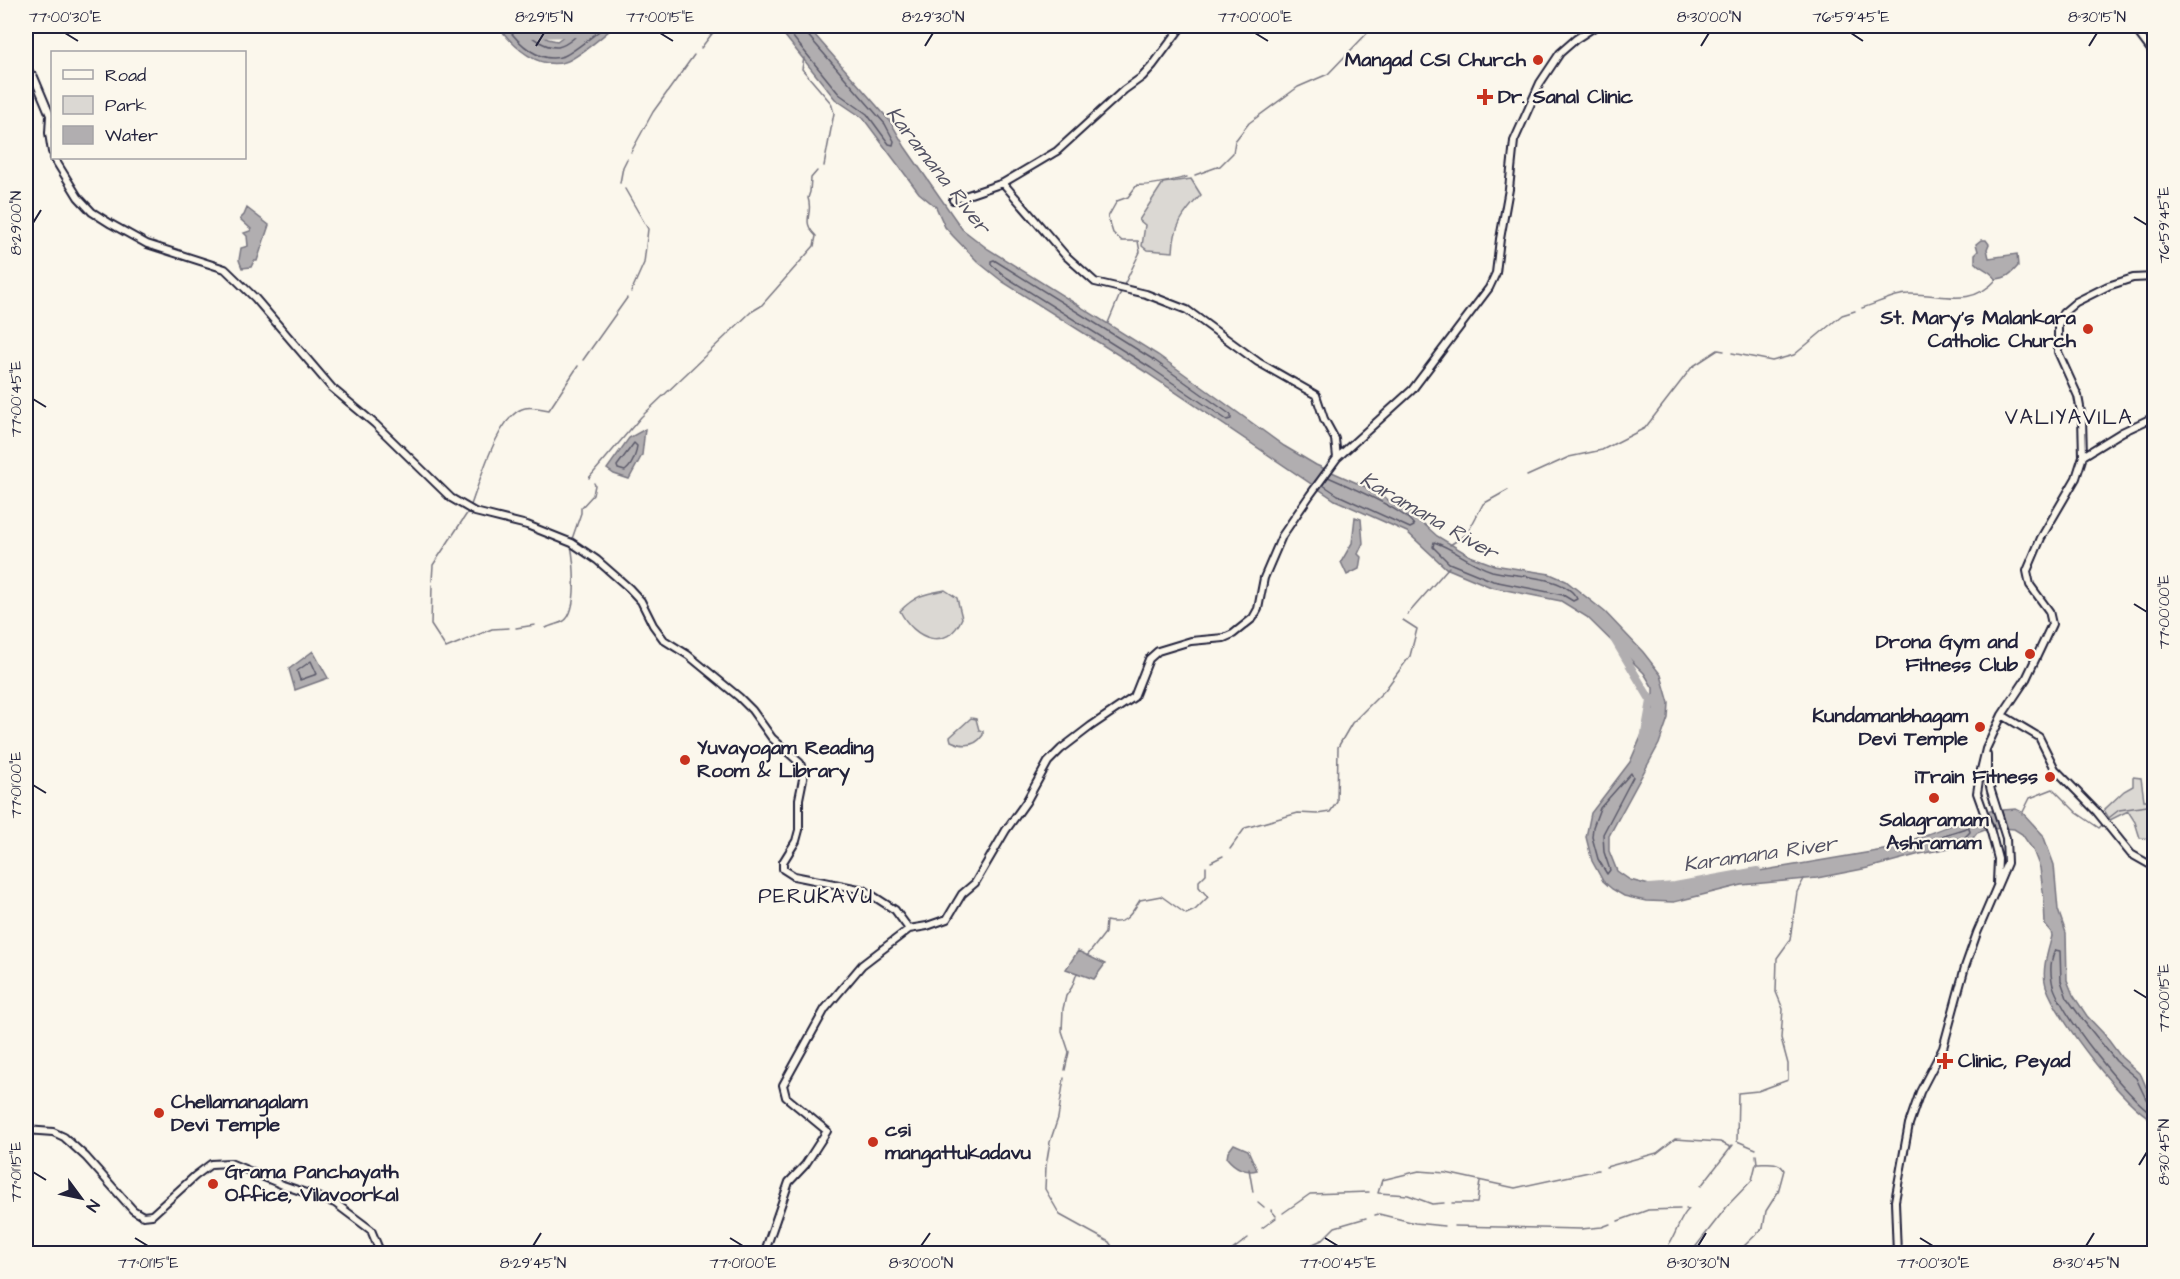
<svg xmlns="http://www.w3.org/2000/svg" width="2180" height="1279" font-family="'Architects Daughter',sans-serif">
<rect width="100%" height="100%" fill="#fbf7ec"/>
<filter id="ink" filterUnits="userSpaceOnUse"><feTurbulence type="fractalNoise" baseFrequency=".0167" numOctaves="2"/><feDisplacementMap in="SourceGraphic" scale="12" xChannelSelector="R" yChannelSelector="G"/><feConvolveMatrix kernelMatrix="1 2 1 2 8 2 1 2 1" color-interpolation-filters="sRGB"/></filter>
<g filter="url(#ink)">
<!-- green -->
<path fill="#dbd8d3" stroke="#7e7d87" stroke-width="1.5" d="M1191 179 1201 195C1183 213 1174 226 1173 252L1147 250 1142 246 1145 225 1139 220 1163 183Z
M945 590 957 598 962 618C947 653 914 639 900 611 916 595 924 594 945 590Z
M971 718 976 719 979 730 983 731V735C975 747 964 747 951 741L950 737Z
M2133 777 2141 778 2144 800H2151L2154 796V839L2140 838 2135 822 2128 811 2110 820 2104 810 2124 791 2133 786Z"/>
<!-- water -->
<path fill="#b1aeb0" stroke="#787681" stroke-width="1.5" d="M498 26H528L548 39 557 41 578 26H615C605 34 577 59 565 62 536 70 513 46 498 26Z
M777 26H807L890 121 905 147 962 229 988 249 1158 355 1284 446 1316 465 1366 487 1397 505 1414 515 1437 536 1470 556 1494 565 1550 574 1566 581 1605 612 1643 652 1661 675 1669 703 1668 718 1659 744 1609 836V851L1617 871 1630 880 1665 889 1681 888 1712 879 1889 849 1959 822 1976 821 1990 811 2016 809 2022 812 2043 835 2054 865 2058 910 2066 933 2067 980 2073 995 2087 1016 2104 1034 2121 1057 2141 1075 2150 1096 2154 1098V1121C2123 1104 2058 1021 2046 986 2041 971 2048 951 2052 936L2051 932 2045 925 2044 899 2040 868 2033 850 2022 834 2014 829 2002 828 1985 830 1977 833 1968 844 1920 854 1868 868 1817 878 1742 885 1674 902 1646 901 1624 896 1612 889 1603 881 1592 861 1586 837 1591 813 1630 762 1653 709V688L1644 673 1587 617 1561 601 1491 587 1446 568 1407 532 1335 500 1147 373 1003 282 978 262 953 236 945 227 936 207 919 193 863 118 835 99Z
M247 208 269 225 257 261H254L251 267 242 268 239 260 241 248 248 246 247 236 244 233 250 231 251 229 240 219 244 215Z
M1981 240H1986L1989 244 1987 249 1989 258 2017 254 2018 266C2011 274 2007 278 1996 279 1989 269 1982 270 1975 262V254L1978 251 1976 244Z
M645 429 642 455 629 479 614 474 607 469 629 438Z
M1355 517 1361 519 1363 543 1358 554 1361 557 1359 569 1347 575 1341 562 1352 543Z
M313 651 328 678 295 690 289 669Z
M1078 951 1105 964 1094 979 1066 969Z
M1234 1144 1248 1150 1257 1170C1246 1173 1235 1168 1227 1158L1228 1152Z"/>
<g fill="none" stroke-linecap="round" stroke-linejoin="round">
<!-- shore -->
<path stroke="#5b5a6a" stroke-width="1.5" d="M506 26C518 43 540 65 564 56 574 52 596 33 606 26
M525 26C526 37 547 48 558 47 567 45 581 34 582 26
M784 26 839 94 867 114 889 144 893 145 894 141 885 124 805 32 803 26
M994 260 1154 360 1231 415V419L1227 420 1151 368 1006 277 991 264V261Z
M634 443 637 446C636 455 632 466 625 471L618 469 617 466Z
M1323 485 1338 495 1410 528 1414 526C1411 513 1344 484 1328 477
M1434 542C1453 548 1470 564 1492 571 1514 577 1566 575 1577 599L1573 601 1563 595 1493 581 1449 563 1433 547Z
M311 661 317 674 300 680 297 671Z
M1631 773 1633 777 1603 834 1604 852 1610 870 1607 874 1598 859 1592 837 1593 827 1600 808Z
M1969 827 1970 832 1964 838 1933 845 1930 843 1932 839Z
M2154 1103 2146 1099 2136 1078 2116 1061 2082 1019 2067 998 2061 981 2060 951 2055 950C2051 959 2050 971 2052 981 2056 1009 2130 1101 2154 1115"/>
<!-- stream -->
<path stroke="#787681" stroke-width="1.5" d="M701 48 718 26
M804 58 802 69 831 103 834 113 824 166
M631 152 653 112 694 55
M1195 175 1220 166 1233 153 1235 141 1249 123 1298 87 1328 74 1374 26
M620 183 623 167 627 159
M625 189 648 229 644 263 631 292
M1124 285 1140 252 1138 241H1122L1113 233 1108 217 1117 201 1128 197 1137 185C1149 187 1174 180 1187 177
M1862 308C1876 304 1894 294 1908 294 1942 293 1970 309 1997 279
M1108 323 1121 292
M1732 353 1772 361 1794 355 1842 315 1855 311
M583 360 627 298
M1527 476 1569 457 1602 450 1645 428 1692 367 1718 350 1724 351
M589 478 641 417 751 312 761 306 814 246 816 236C800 220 814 215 808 198L810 192 811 178 817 171
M471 505C480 481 498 414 525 408 532 406 541 409 549 410L578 366
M572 539 581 513V508L593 495 595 485 594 483
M1450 545 1467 534 1483 504 1508 490
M432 581 433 565 468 512
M432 585 431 625 446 648 492 629 509 628
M1408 614 1449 567
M516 628 535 625
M546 628C551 625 559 624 564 621 579 611 574 561 571 545
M2022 814 2030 798 2053 789 2077 813 2099 828 2103 824
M2106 820 2119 810 2154 805
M1230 849 1245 828 1298 813 1317 814 1330 812 1337 802 1338 747 1352 723 1385 690 1410 656 1417 629 1403 620
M1211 862 1223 856
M1087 956 1105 933 1106 921C1126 926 1131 914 1140 900L1161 896 1186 914 1195 910 1208 897 1199 887V881L1206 874V867
M1065 1070 1069 1052 1062 1031 1063 1009 1066 996 1072 987 1077 973
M1064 1078 1058 1118 1050 1142 1046 1166 1045 1189 1060 1215 1109 1242 1117 1254
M1756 1149 1737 1141 1738 1093 1758 1091 1788 1080V1064L1781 1038 1783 1009 1776 992 1777 958 1790 940 1797 892 1804 879
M1606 1167 1657 1153 1675 1139 1720 1142 1730 1147
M1249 1169 1253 1192
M1701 1186 1733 1145
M1258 1202 1264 1207
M1444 1203 1432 1204 1408 1195 1378 1193 1382 1180 1419 1171 1446 1173 1515 1188 1598 1170
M1452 1203H1477L1480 1181
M1271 1210 1276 1216
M1283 1213 1310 1194 1369 1192
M1375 1215 1379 1214 1415 1223 1444 1226
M1618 1221 1648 1210 1680 1209
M1454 1226 1581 1229 1602 1227 1610 1224
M1262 1228 1276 1218
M1669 1244C1677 1233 1679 1218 1689 1209H1686
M1227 1254 1248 1238
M1291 1254 1322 1240 1335 1227 1366 1218
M1663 1254V1253
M1690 1254 1729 1204 1752 1180 1756 1164
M1720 1254 1727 1250 1733 1251 1743 1247 1763 1228 1766 1211 1778 1192 1784 1170C1779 1160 1766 1163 1757 1163L1756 1155"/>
<!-- river -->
<path stroke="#b1aeb0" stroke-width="8" d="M517 26 529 34 580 33 591 26
M1614 639 1651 701 1644 739
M1649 888 1675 886 1757 871"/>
<!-- secondary casing -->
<g stroke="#22223b" stroke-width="10">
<path id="secondary" d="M2133 26 2154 54
M26 70 34 77 50 115 49 133 52 152
M54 158 78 197 92 212 111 224 147 244 225 269 255 298 332 388 375 424 451 498 475 512 527 525 572 543 597 560 629 588 641 601 653 625 664 640 688 655 739 697 752 710 772 738 800 763 804 774 799 799V830L796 841 783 862V869L794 876 864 890 895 910 909 929
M1003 183 1065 255 1095 282 1146 294 1187 310 1258 362 1316 395 1324 419 1335 439 1337 458
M953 200 1003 183 1057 151 1124 90 1142 77 1153 65 1182 26
M2083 456 2122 432 2154 417
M2002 715 2039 737 2055 769 2097 812 2131 854 2154 867
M1997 883 1998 859 1991 832 1977 793 1980 774 1986 749 2002 715 2026 679 2052 624 2049 611 2030 585 2027 571 2041 538 2076 478 2083 456 2082 418 2078 396 2058 352V326L2063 313 2076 302 2108 286 2133 278 2154 277
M26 1130 53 1132 64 1137 86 1157 133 1210 143 1216 152 1215 195 1176 211 1164 230 1163 283 1185 335 1203 371 1230 381 1254
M764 1254 789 1182 805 1165 827 1131 786 1097 783 1085 825 1009 862 965 909 929 927 926 947 919 962 894 975 883 1006 830 1026 802 1048 762 1061 749 1091 726 1134 697 1149 659 1158 651 1191 641 1224 638 1233 634 1253 618 1258 609 1264 578 1282 536 1310 495 1337 458 1412 390 1489 288 1496 273 1500 239 1509 189 1514 141 1540 83 1560 53 1576 39 1596 26
M1897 1254 1895 1201 1909 1124 1920 1092 1943 1048 1965 967 1977 933 2007 863 2006 838 1991 791 1987 773V755"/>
</g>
<!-- secondary -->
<use href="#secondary" stroke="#fbf7ec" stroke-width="6"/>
</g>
</g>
<!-- ticks -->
<path fill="none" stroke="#22223b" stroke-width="2" d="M65 33 78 41M660 33 673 41M1255 33 1268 41M1851 33 1863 41M536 46 544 33M925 46 933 33M1701 46 1709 33M2089 46 2097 33M2134 217 2147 225M33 223 41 210M33 399 46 407M2134 604 2147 612M33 785 46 793M2134 990 2147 998M2139 1165 2147 1152M33 1172 46 1180M135 1238 148 1246M730 1238 743 1246M1325 1238 1338 1246M1920 1238 1933 1246M533 1246 541 1233M921 1246 930 1233M1698 1246 1706 1233M2086 1246 2094 1233"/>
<!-- markers -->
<g fill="#c8321e" stroke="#fbf7ec" stroke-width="2">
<circle cx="1538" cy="60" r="6"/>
<path d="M1482 88h6v6h6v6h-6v6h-6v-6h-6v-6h6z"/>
<circle cx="2088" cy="329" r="6"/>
<circle cx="2030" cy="654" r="6"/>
<circle cx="1980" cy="727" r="6"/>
<circle cx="685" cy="760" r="6"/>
<circle cx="2050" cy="777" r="6"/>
<circle cx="1934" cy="798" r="6"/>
<path d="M1942 1052h6v6h6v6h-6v6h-6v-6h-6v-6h6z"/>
<circle cx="159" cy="1113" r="6"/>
<circle cx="873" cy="1142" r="6"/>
<circle cx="213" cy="1184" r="6"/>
</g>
<g text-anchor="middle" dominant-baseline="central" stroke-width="4.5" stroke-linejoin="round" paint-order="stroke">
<!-- poi labels -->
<g font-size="20" font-weight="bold" fill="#22223b" stroke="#fbf7ec" text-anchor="start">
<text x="1526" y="60" text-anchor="end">Mangad CSI Church</text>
<text x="1498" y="97">Dr. Sanal Clinic</text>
<text x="2076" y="318" text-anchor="end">St. Mary's Malankara<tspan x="2076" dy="23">Catholic Church</tspan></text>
<text x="2018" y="642" text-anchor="end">Drona Gym and<tspan x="2018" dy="23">Fitness Club</tspan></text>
<text x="1968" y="716" text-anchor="end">Kundamanbhagam<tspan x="1968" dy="23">Devi Temple</tspan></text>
<text x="697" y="748">Yuvayogam Reading<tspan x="697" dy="23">Room &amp; Library</tspan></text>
<text x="2038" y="777" text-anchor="end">iTrain Fitness</text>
<text x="1934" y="820" text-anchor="middle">Salagramam<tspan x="1934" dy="23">Ashramam</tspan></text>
<text x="1958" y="1061">Clinic, Peyad</text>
<text x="171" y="1102">Chellamangalam<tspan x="171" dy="23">Devi Temple</tspan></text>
<text x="885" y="1130">csi<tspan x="885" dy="23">mangattukadavu</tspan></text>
<text x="225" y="1172">Grama Panchayath<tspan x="225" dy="23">Office, Vilavoorkal</tspan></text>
</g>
<!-- water labels -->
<g font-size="21" font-style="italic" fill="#545364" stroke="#fbf7ec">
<text transform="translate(938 170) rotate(52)">Karamana River</text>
<text transform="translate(1429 516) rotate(30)">Karamana River</text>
<text transform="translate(1760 854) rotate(-8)">Karamana River</text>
</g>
<!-- neighbourhood labels -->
<g font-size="21" letter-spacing="1.5" fill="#22223b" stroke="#fbf7ec">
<text x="2069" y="417">VALIYAVILA</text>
<text x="816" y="896">PERUKAVU</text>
</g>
</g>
<!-- margin -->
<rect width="2180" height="1279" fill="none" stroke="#fbf7ec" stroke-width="66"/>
<!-- legend -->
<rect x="51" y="51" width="195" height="108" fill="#fbf7ec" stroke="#a4a2a5" stroke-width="1.5"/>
<rect x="63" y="70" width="30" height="9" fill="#fbf7ec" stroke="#a4a2a5" stroke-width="1.5"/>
<text x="105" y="81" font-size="18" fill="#22223b">Road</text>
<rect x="63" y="96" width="30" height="18" fill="#dbd8d3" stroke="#a4a2a5" stroke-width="1.5"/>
<text x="105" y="111" font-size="18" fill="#22223b">Park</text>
<rect x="63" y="126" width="30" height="18" fill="#b1aeb0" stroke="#a4a2a5" stroke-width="1.5"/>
<text x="105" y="141" font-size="18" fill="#22223b">Water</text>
<!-- north arrow -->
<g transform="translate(81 1198) rotate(123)" stroke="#fbf7ec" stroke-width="4.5" paint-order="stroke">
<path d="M0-4.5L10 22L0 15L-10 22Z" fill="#22223b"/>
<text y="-9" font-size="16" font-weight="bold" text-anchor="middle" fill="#22223b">N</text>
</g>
<rect x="33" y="33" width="2114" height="1213" fill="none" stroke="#22223b" stroke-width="2"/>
<g font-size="15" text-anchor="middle" fill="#22223b">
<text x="65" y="22">77°00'30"E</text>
<text x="544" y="22">8°29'15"N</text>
<text x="660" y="22">77°00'15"E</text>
<text x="933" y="22">8°29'30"N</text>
<text x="1255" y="22">77°00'00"E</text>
<text x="1709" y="22">8°30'00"N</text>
<text x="1851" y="22">76°59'45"E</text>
<text x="2097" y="22">8°30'15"N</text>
<text transform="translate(16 223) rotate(-90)" y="5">8°29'00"N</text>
<text transform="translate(2164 225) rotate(-90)" y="5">76°59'45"E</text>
<text transform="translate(16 399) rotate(-90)" y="5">77°00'45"E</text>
<text transform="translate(2164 612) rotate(-90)" y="5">77°00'00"E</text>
<text transform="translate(16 785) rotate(-90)" y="5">77°01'00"E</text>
<text transform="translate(2164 998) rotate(-90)" y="5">77°00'15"E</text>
<text transform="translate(2164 1152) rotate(-90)" y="5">8°30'45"N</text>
<text transform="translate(16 1172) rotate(-90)" y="5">77°01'15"E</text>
<text x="148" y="1268">77°01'15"E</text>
<text x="533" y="1268">8°29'45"N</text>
<text x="743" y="1268">77°01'00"E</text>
<text x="921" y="1268">8°30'00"N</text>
<text x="1338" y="1268">77°00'45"E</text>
<text x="1698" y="1268">8°30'30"N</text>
<text x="1933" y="1268">77°00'30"E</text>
<text x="2086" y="1268">8°30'45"N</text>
</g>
</svg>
